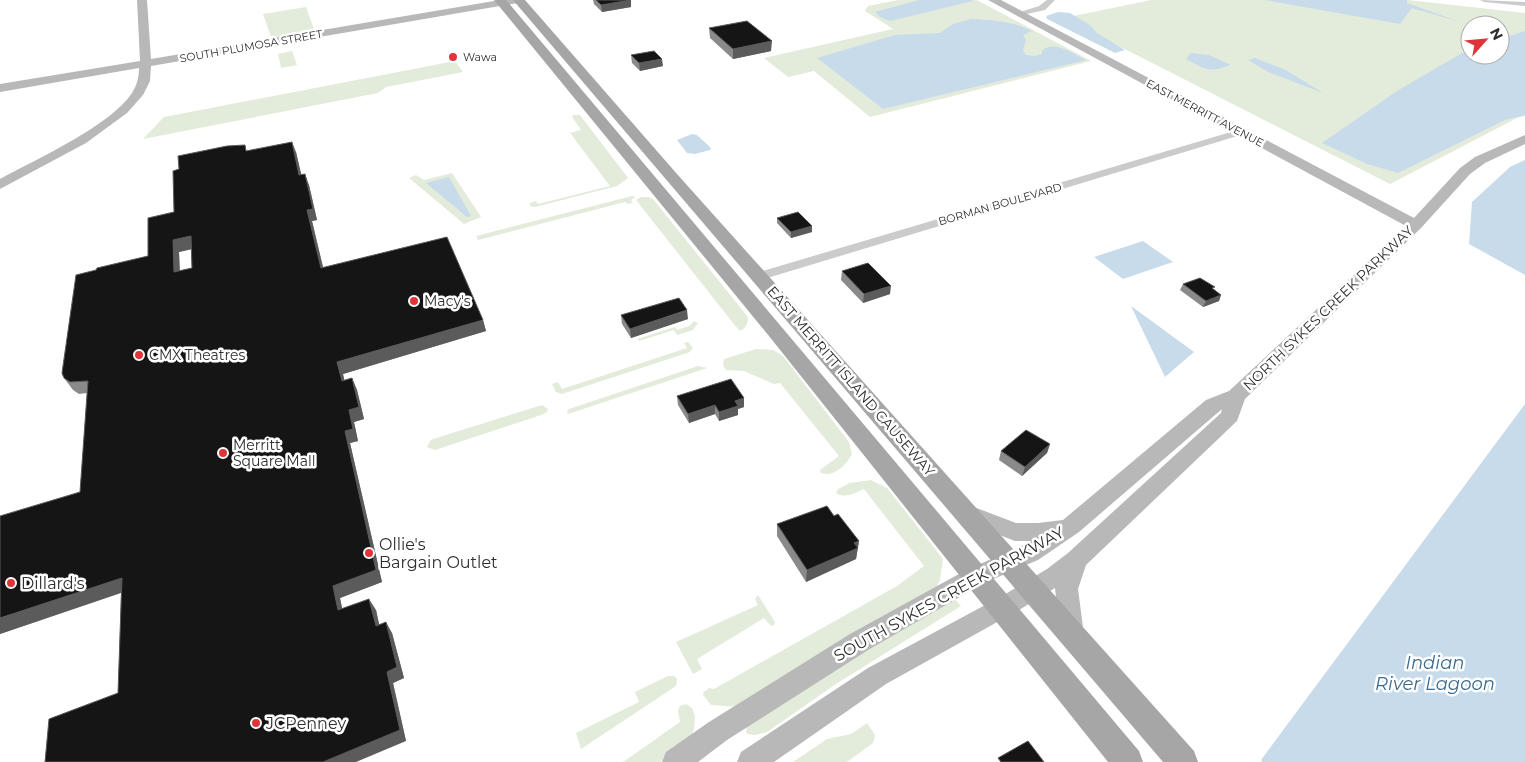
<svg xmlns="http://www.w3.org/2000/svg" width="1525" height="762" font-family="Montserrat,sans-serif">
<rect width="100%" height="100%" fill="#fff"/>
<!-- green -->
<path fill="#e3ebdb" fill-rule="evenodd" d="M898 0H977L1091 61 870 117 814 71 788 77 764 58 893 29 865 11 868 6Z
M1151 0H1408L1525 13V116L1517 118 1390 184 1064 18ZM1470 25H1500V55H1470Z
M306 7 315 32 272 40 263 14Z
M292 51 297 65 281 68 278 54Z
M455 61 463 72 386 87 378 93 143 139 164 117Z
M573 115H580L628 178 617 186 535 207 530 206V203L536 201 538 204 610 186 570 133 581 130 572 117Z
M452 173 481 217 464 224 409 178 416 175 424 180Z
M632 196 636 197 631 200 633 203 628 204 625 202 478 240 476 236Z
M641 197H648L653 199 748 317C748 323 746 329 740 331L733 323 636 200Z
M694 321 698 323 693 330 677 335 674 330 639 341 637 339 675 327 677 330 689 326Z
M688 342 693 348 690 352 562 394 556 392 552 384 558 382 562 389 687 348 684 343Z
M756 349 773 350 783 356 849 442 852 454C847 464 834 478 821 473L820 470 839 456 780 383 774 384 744 371 726 370 723 365 724 359Z
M698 366 707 368 568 414 567 411 569 409Z
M542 405 548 409 547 412 541 415 435 450 427 447 430 441 433 439Z
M871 480 887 488 943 559 940 580 936 589 738 707 711 705 703 695 704 692 709 688 714 689 897 586 924 566 864 489C855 493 845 499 836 493L838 489 850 483Z
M758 595 775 622 774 625 771 626 764 618 697 659 702 669 693 674 676 642 758 605 755 599Z
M956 600 961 606 836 684 767 732 755 735 747 734C744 725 751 721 757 715L934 610Z
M668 676H674L677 679 676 686 581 749 576 733 639 702 635 692Z
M686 704 692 708 695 716 694 729 689 741 660 762H623L680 722 678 711 680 706Z
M867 723 875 735 873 743 847 762H793L827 739 851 734Z"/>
<!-- water -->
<path fill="#c8dbea" d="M919 0H972L973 1 890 21 880 17 875 12Z
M1265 0H1407V3L1460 22 1412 8 1400 24Z
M1058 12 1070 13 1090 25 1097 33 1125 50 1115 53 1047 19 1046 16Z
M971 19C993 20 1012 21 1032 31L1023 35 1026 40 1023 50 1026 55 1035 56 1042 54V51C1053 39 1074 54 1086 60L883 109 817 58 895 35 940 33 953 24Z
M1525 31V115L1505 120 1398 173 1367 164 1322 143 1397 91 1469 49 1470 55H1500V39Z
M1191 53 1209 55 1231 65C1208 73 1207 70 1186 59Z
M1255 58 1286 70 1323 93 1268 72 1248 60Z
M692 134 697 135 711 148 710 150 695 154 687 153 677 140Z
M1525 160V275L1469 244 1472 202 1510 167Z
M449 177 471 216H472L467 217 426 183Z
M1143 241 1173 262 1123 279 1094 257Z
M1131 306 1194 352 1165 377Z
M1525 404V762H1262L1261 760Z"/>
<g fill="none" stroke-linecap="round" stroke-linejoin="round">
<!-- street -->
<path fill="#cbcbcb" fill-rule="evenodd" d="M1047 0H1055L1045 10 1018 16 1014 14 1039 6Z
M1480 0 1525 2V6L1484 2Z
M1241 129 1246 132 1244 134 764 279 760 280 754 276 756 273Z"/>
<!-- secondary -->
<path fill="#b8b8b8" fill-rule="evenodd" d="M137 0H147L151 59 500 0H523L518 3 151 66 150 81 143 95 127 113 86 143 0 189V179C35 160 110 126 132 93 137 85 139 77 139 68L0 92V84L140 61Z
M988 0H1001L1414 218 1460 168 1475 157 1525 135V144L1485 163 1470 174 1421 228 1245 399 1237 421 1086 565 1078 589 1084 635 1081 643 1072 646 1063 643 1060 635 1055 588 1019 610 886 684 774 762H737L741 752 868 668 1002 596 1047 569 1068 553 1221 413 1222 409 1079 532 1038 560 984 583 868 650 727 740 698 762H662L666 752 709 722 850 634 968 569 1022 546 1031 541H1015L958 519 955 513 958 507 966 504 1016 523H1038L1063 520 1206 400 1229 391 1406 226Z"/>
<!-- primary -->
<path fill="#a6a6a6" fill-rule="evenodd" d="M494 0H506L1139 751 1143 762H1108L769 336Z
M513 0H525L677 174 1194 751 1198 762H1163Z"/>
</g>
<!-- wall -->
<path fill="#8a8a8a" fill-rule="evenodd" d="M593 0H631V7L602 12 594 4Z
M709 28 771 51 733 59 710 38Z
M631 55 663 66 640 71 632 63Z
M247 151 296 152 301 175 309 185 317 220 312 221 323 267 483 320 486 331 343 374 344 380 352 378 357 390 364 419 354 422 358 441 350 443 382 582 340 598 342 609 376 610 379 625 392 633 404 678 393 683 406 741 118 693 121 593 0 634 80 492 87 393 79 394 73 390 64 378 148 256 174 212 179 169ZM191 249 192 268 180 271 179 252Z
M777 218 812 226V232L791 238 777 223Z
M842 271 890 294 863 303 841 280Z
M1183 284 1214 290 1221 295 1219 301 1203 307 1180 290Z
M621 315 688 319 631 338 622 324Z
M677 396 744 407 738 409V415L719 421 715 414 689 423 678 405Z
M1050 444 1047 453 1022 476 999 460 1001 451Z
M834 516 859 541 856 559 806 582 777 536V524Z"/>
<!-- shaded-wall -->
<path fill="#5b5b5b" d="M631 0V7L602 12 601 5Z
M772 41 771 51 733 59V49Z
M662 59 663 66 640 71 639 63Z
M292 142 296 152 304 186 299 175Z
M305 174 309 185 317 220 312 221 326 280 321 268 307 210Z
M812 226V232L791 238V232Z
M191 236 197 248 179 252 180 284 174 272 173 240Z
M891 286 890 294 863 303 864 294Z
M1221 295 1219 301 1203 307 1206 301Z
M687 310 688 319 631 338 630 329Z
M483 320 486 331 343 374 347 393 342 381 337 362Z
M352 378 357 390 364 419 354 422 358 441 350 443 382 582 340 598 345 622 338 610 333 586 345 431 349 410Z
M744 398V407L738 409V415L719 421V412L735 401Z
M715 405V414L689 423 688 414Z
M1050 444 1047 453 1022 476 1025 467Z
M859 541 856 559 806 582 807 570Z
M122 578 132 589 0 634V618Z
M369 599 376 610 382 637 376 626Z
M386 622 392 633 404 678 393 683 406 741 356 762H323L387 672Z"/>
<!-- building -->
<path fill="#151515" stroke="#5b5b5b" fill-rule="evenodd" d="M596 0H631L601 5Z
M747 21 772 41 733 49 709 28Z
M654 51 662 59 639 63 631 55Z
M292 142 299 175 305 174 313 209 307 210 321 268 447 237 483 320 337 362 342 381 352 378 359 407 349 410 353 429 345 431 376 570 333 586 338 610 369 599 376 626 386 622 397 667 387 672 400 730 323 762H45L49 719 118 693 122 578 0 618V516L80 492 88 381 70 382 64 378 62 373 76 275 96 270 97 268 148 256V218L174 212 173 171 179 169 178 156 227 146 245 145 246 151ZM191 236 192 268 174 272 173 240Z
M798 212 812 226 791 232 777 218Z
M868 263 891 286 864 294 842 271Z
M1200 278 1215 287 1212 288 1221 295 1206 301 1183 284Z
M679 298 687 310 630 329 621 315Z
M731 379 744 398 735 401 738 406 719 412 715 405 688 414 677 396Z
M1026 430 1050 444 1025 467 1001 451Z
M827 506 834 516 838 514 859 541 854 543 858 548 807 570 777 524Z
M1028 741 1044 762H1001L998 758Z"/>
<!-- markers -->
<g fill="#df353a" stroke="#fff" stroke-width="2">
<circle cx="453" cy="57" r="5"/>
<circle cx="414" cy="301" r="5"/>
<circle cx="139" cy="355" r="5"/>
<circle cx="223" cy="453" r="5"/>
<circle cx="369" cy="553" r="5"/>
<circle cx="11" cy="583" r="5"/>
<circle cx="256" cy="723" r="5"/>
</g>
<g text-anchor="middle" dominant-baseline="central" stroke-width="5" stroke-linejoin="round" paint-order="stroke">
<!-- far-street labels -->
<g font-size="11" fill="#2e2e2e" stroke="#fff">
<text transform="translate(251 46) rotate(-10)">SOUTH PLUMOSA STREET</text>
<text transform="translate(1205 113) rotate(28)">EAST MERRITT AVENUE</text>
<text transform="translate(1000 204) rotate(-16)">BORMAN BOULEVARD</text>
</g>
<!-- far-poi labels -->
<g font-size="11" fill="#2e2e2e" stroke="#fff" text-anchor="start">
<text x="463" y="57">Wawa</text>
</g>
<!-- poi labels -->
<g font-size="14" fill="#2e2e2e" stroke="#fff" text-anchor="start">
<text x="424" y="301">Macy's</text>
<text x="149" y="355">CMX Theatres</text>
<text x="233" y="445">Merritt<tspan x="233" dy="16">Square Mall</tspan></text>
</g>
<!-- street labels -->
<g font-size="14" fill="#2e2e2e" stroke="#fff">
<text transform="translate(1328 308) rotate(-44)">NORTH SYKES CREEK PARKWAY</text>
<text transform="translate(851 381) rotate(49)">EAST MERRITT ISLAND CAUSEWAY</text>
</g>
<!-- near-poi labels -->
<g font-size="16" fill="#2e2e2e" stroke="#fff" text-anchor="start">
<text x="379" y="544">Ollie's<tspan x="379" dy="18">Bargain Outlet</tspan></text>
<text x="21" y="583">Dillard's</text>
<text x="266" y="723">JCPenney</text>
</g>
<!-- near-street labels -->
<g font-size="16" fill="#2e2e2e" stroke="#fff">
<text transform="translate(949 594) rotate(-29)">SOUTH SYKES CREEK PARKWAY</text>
</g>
<!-- near-water labels -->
<g font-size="18" font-style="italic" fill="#3e6b8d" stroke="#fff">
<text x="1435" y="663">Indian<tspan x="1435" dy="21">River Lagoon</tspan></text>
</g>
</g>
<!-- north arrow -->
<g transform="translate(1485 40) rotate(63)"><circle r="24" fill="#ffffff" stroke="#ababab"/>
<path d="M0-4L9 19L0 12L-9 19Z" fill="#df353a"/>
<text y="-8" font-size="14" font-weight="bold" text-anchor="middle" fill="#2e2e2e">N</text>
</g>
</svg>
